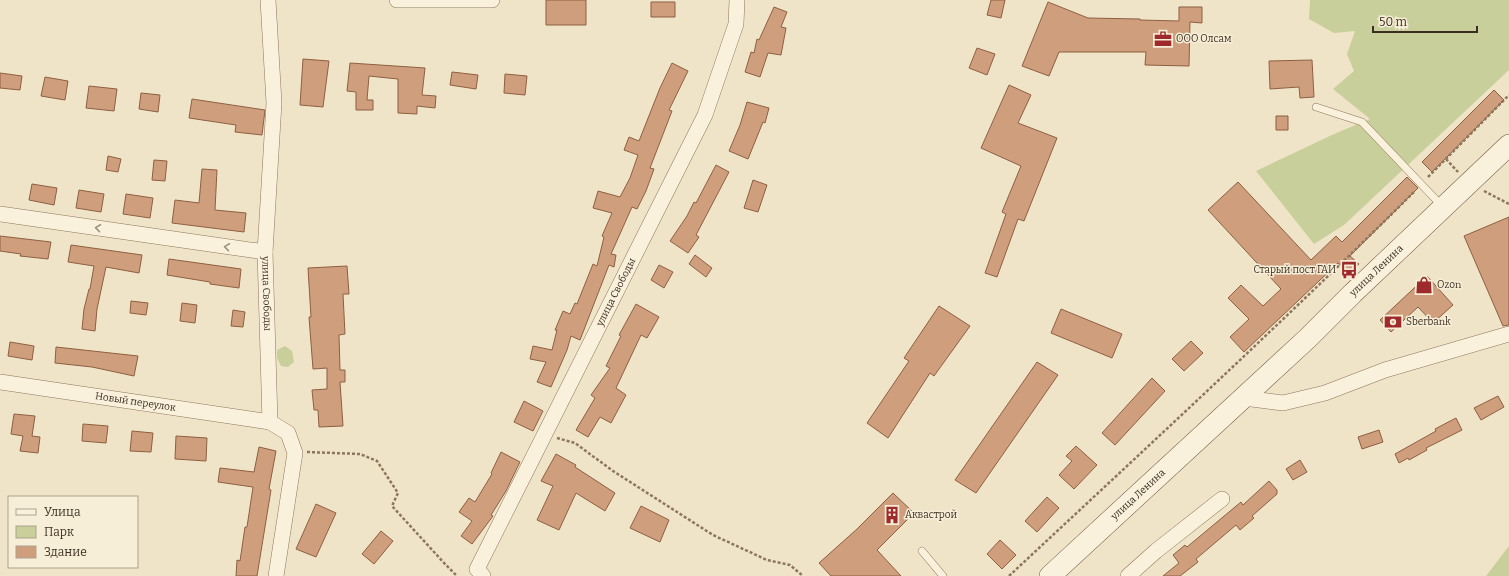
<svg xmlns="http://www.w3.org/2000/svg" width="1509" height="576" font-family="Bitter,serif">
<rect width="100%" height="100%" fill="#f0e4c8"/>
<!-- green -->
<path fill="#c9cf9b" d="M1310 0H1509V70L1344 225 1314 244 1256 171 1334 134 1370 119 1333 89 1354 71 1347 54 1355 31 1334 33 1309 19Z
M285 346 292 351 294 362 288 367 281 366 277 358V350Z
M1509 546V576H1486Z"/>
<!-- building -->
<path fill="#cf9f7d" stroke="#8d5f41" d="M546 0H586V25H546Z
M991 0H1005L1001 18 987 15Z
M651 2H675V17H651Z
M1048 2 1088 18 1140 19V20L1179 21V7H1202V23L1190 22 1189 66 1145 65 1146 52H1059L1049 76 1022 66Z
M774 7 787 12 781 27 786 28 781 55 768 53 760 77 745 72 751 52 754 53 757 39 759 40Z
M977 48 995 54 987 75 969 68Z
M303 59 329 61 323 107 300 105Z
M1312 60 1314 97 1300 98 1299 87 1270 89 1269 61Z
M350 63 425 68 422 95 436 96 435 108 417 106V114L398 113V79L369 76 367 100H373V110H356V92L347 91Z
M672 63 688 71 669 110 672 111 650 168 654 169 646 191 637 209 632 207 611 254 616 255 614 267 609 265 580 340 571 336 567 350 551 387 537 382 546 362 530 359 533 346 552 350 557 330H555L563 311 570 314 575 303 577 304 593 264 597 266 604 237 602 236 612 213 593 208 598 191 620 197 630 178 638 155 624 150 629 137 639 141 660 88Z
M452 72 478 75 476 89 450 85Z
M0 73 22 76 20 90 0 88Z
M505 74 527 76 525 95 504 93Z
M45 77 68 81 65 100 41 96Z
M1009 85 1031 95 1018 123 1057 138 1024 221 1018 219 997 277 985 273 1006 214 1002 212 1021 166 981 148Z
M89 86 117 89 114 111 86 108Z
M1494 90 1504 100 1432 172 1422 162Z
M141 93 160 95 158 112 139 109Z
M192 99 265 110 262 135 235 132 236 125 189 118Z
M747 102 769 108 765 123 763 122 748 159 729 151 740 125Z
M1276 116H1288V130H1276Z
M108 156 121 159 118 172 106 170Z
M154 160 167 161 165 181 152 180Z
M716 165 729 172 696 235 699 237 688 253 670 241 687 216 694 202 696 203Z
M202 169 217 170 215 210 246 213 244 232 172 223 175 200 199 203Z
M1407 177 1418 188 1350 256 1359 264 1350 273 1338 263 1244 352 1230 337 1249 319 1228 298 1241 285 1263 306 1281 289 1208 210 1238 182 1311 260 1336 236 1342 242Z
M753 180 767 185 758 212 744 208Z
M32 184 57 188 54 205 29 200Z
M79 190 104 194 101 212 76 208Z
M126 194 153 198 150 218 123 214Z
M1509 217V325L1503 326 1464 236Z
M0 236 51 242 48 259 20 256 21 254 0 251Z
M71 245 142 255 139 273 106 267 97 309 95 331 82 329 84 309 89 289H90L94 266 68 262Z
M695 255 712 268 706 277 689 264Z
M169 259 241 269 239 288 210 284V282L167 275Z
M659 265 673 272 664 288 651 280Z
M347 266 349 294H343L345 334 339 335 340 370H345V382H340L343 426 319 427 318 410H314L312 390 327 389V368L313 369 309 317H311L308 268Z
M1427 276 1453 305 1433 323 1418 307 1391 332 1380 320Z
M131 301 148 303 146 315 130 313Z
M182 303 197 305 195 323 180 321Z
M636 304 659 317 647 338 641 335 616 388 626 395 611 423 600 417 588 437 576 430 595 398 591 395 610 368 606 366 621 336 619 335Z
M939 306 970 326 934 376 930 373 888 438 867 423 909 361 904 358Z
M1061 309 1122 334 1112 358 1051 333Z
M233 310 245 312 243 327 231 326Z
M1191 341 1203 353 1184 371 1172 359Z
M10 342 34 346 32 360 8 356Z
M56 347 138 356 134 376 92 367 55 363Z
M1037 362 1058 375 976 493 955 480Z
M1152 378 1165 391 1115 445 1102 433Z
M1498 396 1504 407 1481 420 1474 408Z
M524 401 543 411 533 431 514 422Z
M14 414 35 416 32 436 40 437 38 453 20 451 23 436 11 434Z
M1456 418 1462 430 1426 448 1427 450 1409 460 1408 458 1399 463 1395 454 1436 431 1435 429Z
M83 424 108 426 106 443 82 441Z
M1379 430 1383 442 1362 449 1358 437Z
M132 431 153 433 151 452 130 451Z
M176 436 207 438 206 461 175 459Z
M1076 446 1097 465 1074 489 1059 475 1072 461 1066 456Z
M259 447 276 451 269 489 271 490 257 576H236L237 560 240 561 245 527H247L253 487 218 482 220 468 254 472Z
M501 452 520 462 506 491 491 515 493 516 472 544 461 536 472 521 459 512 469 498 475 502 492 474 491 473Z
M556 454 576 465 575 467 615 493 605 511 576 493 559 530 537 520 553 486 541 481Z
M1300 460 1307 472 1293 480 1286 469Z
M1269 481 1277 490V494L1252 516 1254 518 1240 530 1236 525 1196 559 1198 562 1180 576H1163L1179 563 1173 555 1185 545 1187 547 1241 502 1243 505Z
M893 493 914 513 877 550 901 576H831L819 563 857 529Z
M1047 497 1059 508 1037 532 1025 521Z
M316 504 336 513 316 557 296 549Z
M641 506 669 520 660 542 630 528Z
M381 531 393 541 374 564 362 554Z
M1000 540 1016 555 1002 569 987 554Z"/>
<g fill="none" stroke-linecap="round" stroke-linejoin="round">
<!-- service casing -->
<g stroke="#8d765c" stroke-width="8">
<path id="service" d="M1316 107 1362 122 1442 206
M922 551 943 576"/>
</g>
<!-- minor casing -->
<g stroke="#8d765c" stroke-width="16">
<g id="minor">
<path id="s1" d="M268 0 274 103 265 252 270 422 288 433 295 453 276 576"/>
<path d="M397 0H492"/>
<path d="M0 214 265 252"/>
<path id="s2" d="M0 382 270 422"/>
<path d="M1244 398 1283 403 1325 393 1385 370 1509 334"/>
<path id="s3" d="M483 576 477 569 705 115 736 24 737 0"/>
<path d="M1128 576 1156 551 1222 499"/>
</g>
</g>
<!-- secondary casing -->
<g stroke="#6f573f" stroke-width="22">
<g id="secondary">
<path id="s4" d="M1050 576 1308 338 1353 293 1509 145"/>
</g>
</g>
<!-- path -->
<path stroke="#8d765c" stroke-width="2.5" stroke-dasharray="3 2" stroke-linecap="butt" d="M1446 159 1458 172
M1428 177 1509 95
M1484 191 1509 204
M557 438 575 443 613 471 713 535 767 560 790 565 803 576
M307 452 360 454 377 461 398 493 392 506 445 564 457 576
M1009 576C1145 449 1283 322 1415 191"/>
<!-- service -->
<use href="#service" stroke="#faf1dc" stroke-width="7"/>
<!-- minor -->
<use href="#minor" stroke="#faf1dc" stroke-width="15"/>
<!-- secondary -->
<use href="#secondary" stroke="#faf1dc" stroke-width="21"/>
</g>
<!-- one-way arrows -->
<defs><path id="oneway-chevron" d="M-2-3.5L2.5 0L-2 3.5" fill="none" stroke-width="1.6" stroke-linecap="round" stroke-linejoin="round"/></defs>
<g stroke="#9c907e">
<use href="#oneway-chevron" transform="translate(98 228) rotate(-172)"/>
<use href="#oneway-chevron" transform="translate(227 247) rotate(-172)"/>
</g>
<!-- icons -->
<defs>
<g id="office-bare" transform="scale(1.38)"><path d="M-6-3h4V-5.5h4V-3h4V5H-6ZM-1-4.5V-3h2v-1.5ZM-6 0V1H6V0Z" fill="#9e2a2b" stroke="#f7eed8" stroke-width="2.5" paint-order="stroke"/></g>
<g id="bus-bare" transform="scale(1.38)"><path d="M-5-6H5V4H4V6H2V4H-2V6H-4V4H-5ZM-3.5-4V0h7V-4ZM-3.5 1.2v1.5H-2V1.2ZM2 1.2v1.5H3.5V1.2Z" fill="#9e2a2b" stroke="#f7eed8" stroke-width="2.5" paint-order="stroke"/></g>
<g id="shop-bare" transform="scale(1.38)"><path d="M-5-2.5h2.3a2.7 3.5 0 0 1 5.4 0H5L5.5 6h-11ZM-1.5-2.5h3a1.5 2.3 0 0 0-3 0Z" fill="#9e2a2b" stroke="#f7eed8" stroke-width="2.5" paint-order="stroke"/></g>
<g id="bank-bare" transform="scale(1.38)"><path d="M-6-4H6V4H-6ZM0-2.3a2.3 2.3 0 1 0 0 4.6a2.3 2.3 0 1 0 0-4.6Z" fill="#9e2a2b" stroke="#f7eed8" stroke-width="2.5" paint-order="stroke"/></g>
<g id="building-bare" transform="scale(1.38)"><path d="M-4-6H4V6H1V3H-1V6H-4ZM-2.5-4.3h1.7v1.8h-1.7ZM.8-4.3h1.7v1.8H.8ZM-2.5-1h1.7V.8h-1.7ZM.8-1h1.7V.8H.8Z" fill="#9e2a2b" stroke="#f7eed8" stroke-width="2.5" paint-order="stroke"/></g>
</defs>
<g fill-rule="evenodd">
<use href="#office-bare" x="1163" y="39"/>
<use href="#bus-bare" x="1349" y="270"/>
<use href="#shop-bare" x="1424" y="285"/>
<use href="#bank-bare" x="1393" y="322"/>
<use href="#building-bare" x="892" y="515"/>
</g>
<g text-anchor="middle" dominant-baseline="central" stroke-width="3" stroke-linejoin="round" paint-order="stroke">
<!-- poi labels -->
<g font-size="10" fill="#3d2e20" stroke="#f7eed8" text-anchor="start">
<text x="1176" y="39">ООО Олсам</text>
<text x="1336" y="270" text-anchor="end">Старый пост ГАИ</text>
<text x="1437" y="285">Ozon</text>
<text x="1406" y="322">Sberbank</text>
<text x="905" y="515">Аквастрой</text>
</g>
<!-- street labels -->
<g font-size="10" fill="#3d2e20" stroke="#f7eed8">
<text stroke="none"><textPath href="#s4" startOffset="447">улица Ленина</textPath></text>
<text stroke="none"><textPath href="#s3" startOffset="319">улица Свободы</textPath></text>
<text stroke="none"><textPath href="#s1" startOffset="294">улица Свободы</textPath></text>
<text stroke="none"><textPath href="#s2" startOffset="137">Новый переулок</textPath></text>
<text stroke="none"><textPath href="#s4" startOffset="120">улица Ленина</textPath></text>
</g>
</g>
<!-- legend -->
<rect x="8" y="496" width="130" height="72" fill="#f7eed8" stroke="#ada18e"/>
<rect x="16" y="509" width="20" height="6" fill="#faf1dc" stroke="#ada18e"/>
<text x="44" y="516" font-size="12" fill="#3d2e20">Улица</text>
<rect x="16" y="526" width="20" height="12" fill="#c9cf9b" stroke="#ada18e"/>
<text x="44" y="536" font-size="12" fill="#3d2e20">Парк</text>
<rect x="16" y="546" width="20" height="12" fill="#cf9f7d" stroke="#ada18e"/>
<text x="44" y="556" font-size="12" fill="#3d2e20">Здание</text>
<!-- scale -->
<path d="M1373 26v6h104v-6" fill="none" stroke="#3d2e20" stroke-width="2"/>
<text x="1379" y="26" font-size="12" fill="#3d2e20" stroke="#f7eed8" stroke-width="3" paint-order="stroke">50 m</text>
</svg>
